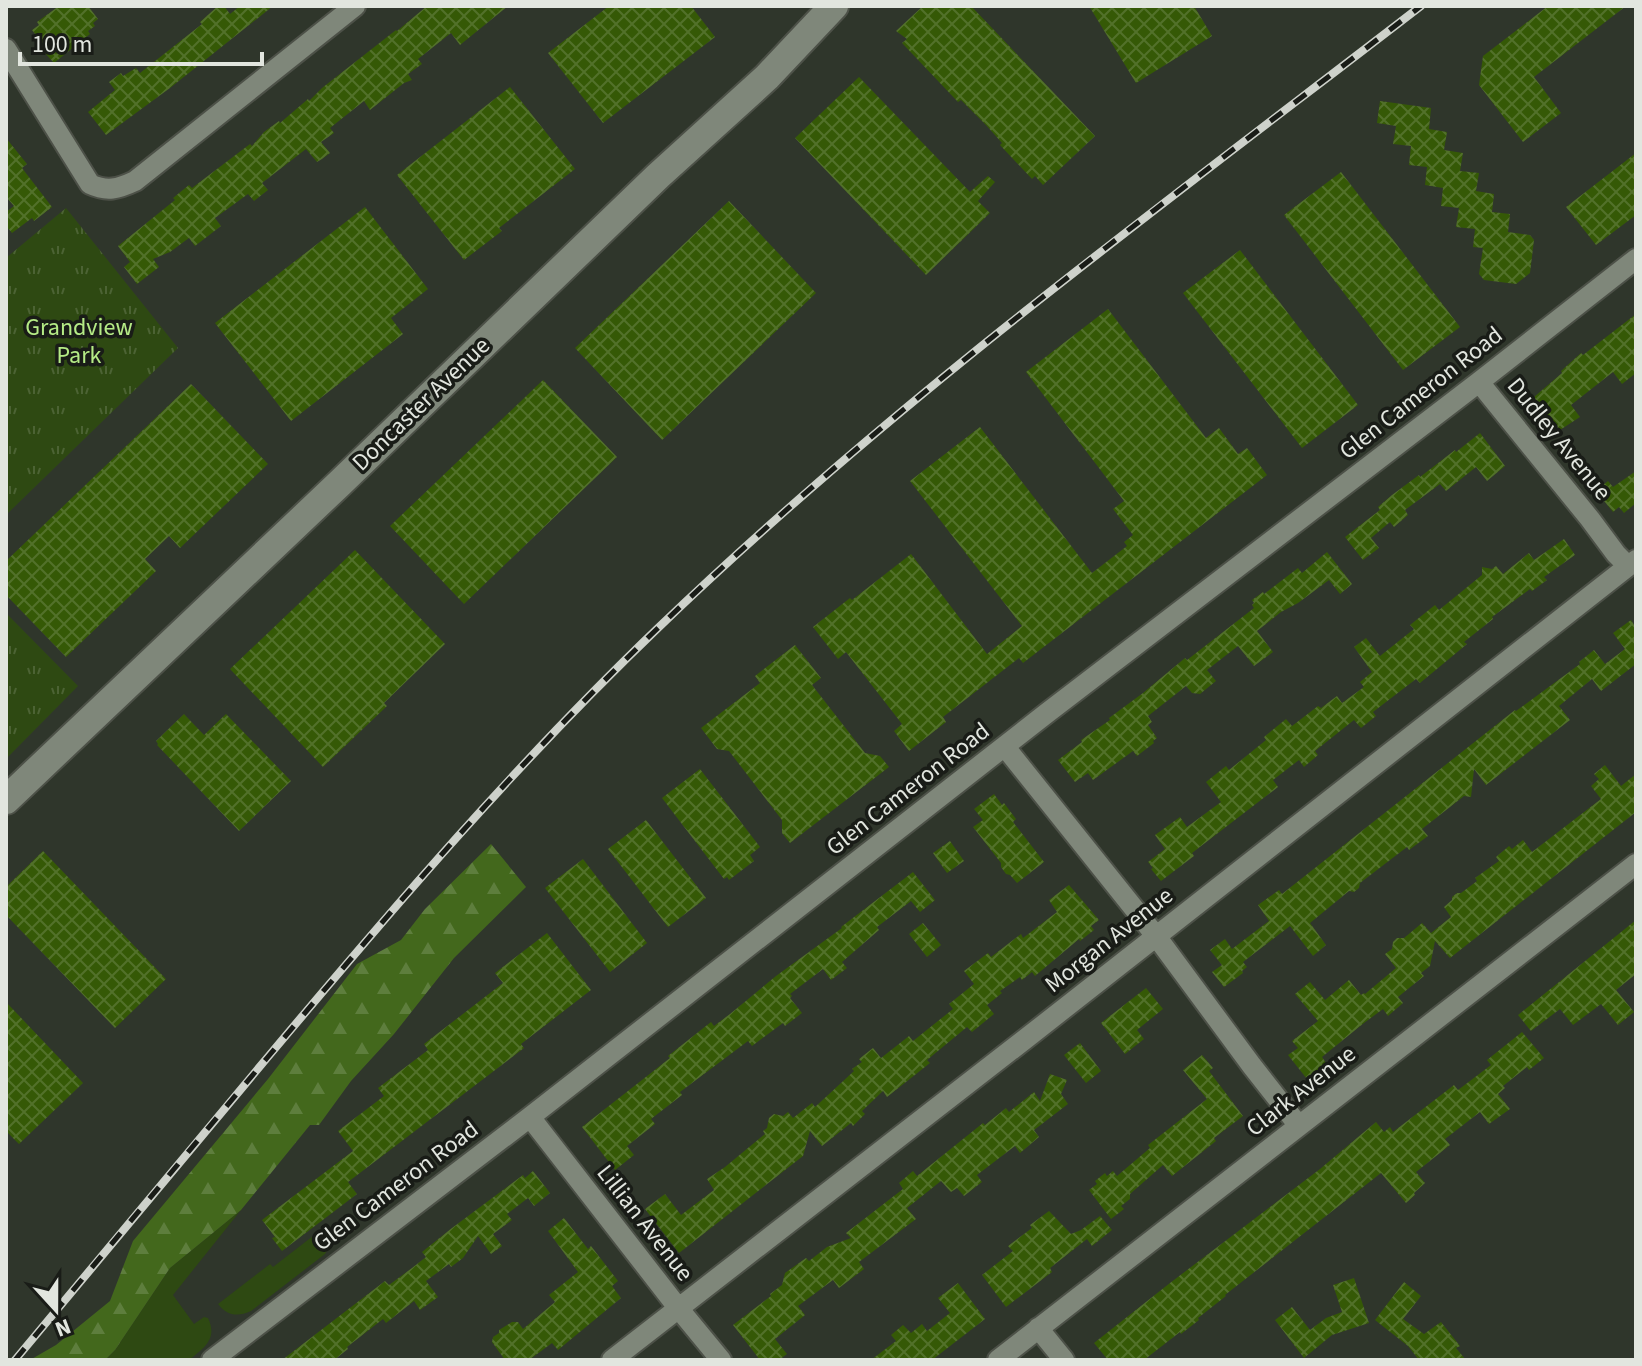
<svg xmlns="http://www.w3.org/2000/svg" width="1642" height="1366" font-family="'Source Sans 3',sans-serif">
<defs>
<pattern id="forest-firs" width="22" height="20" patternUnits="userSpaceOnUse" patternTransform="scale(2)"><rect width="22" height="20" fill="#43681c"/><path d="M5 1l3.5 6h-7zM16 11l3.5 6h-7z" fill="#5e7e3d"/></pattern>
<pattern id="park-tufts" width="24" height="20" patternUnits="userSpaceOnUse" patternTransform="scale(2)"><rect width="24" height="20" fill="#2e4912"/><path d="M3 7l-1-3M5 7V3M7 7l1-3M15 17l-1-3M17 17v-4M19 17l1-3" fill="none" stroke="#4c6334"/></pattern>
<pattern id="building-cross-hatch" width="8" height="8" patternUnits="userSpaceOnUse" patternTransform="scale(2)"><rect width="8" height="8" fill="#355906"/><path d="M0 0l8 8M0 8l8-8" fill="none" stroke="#52712a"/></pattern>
</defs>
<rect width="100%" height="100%" fill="#2f362b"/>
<!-- grass -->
<path fill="#2e4912" d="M241 1210 173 1295 194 1324 204 1317 208 1318C218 1339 204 1348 189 1360H105L115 1350 170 1268Z
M322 1229 331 1243 325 1254 251 1311C238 1317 227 1316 218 1304L270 1264 273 1267Z"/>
<!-- forest -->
<path fill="url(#forest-firs)" d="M491 844 526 887 454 958 394 1034 351 1081 319 1125H310L241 1210 170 1268 115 1350 105 1360H30L56 1345 110 1301 133 1241 268 1079 357 964 401 940 425 909Z"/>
<!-- park -->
<path fill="url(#park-tufts)" d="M66 208 178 348 6 515V258Z
M6 613 78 686 6 759Z"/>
<!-- building -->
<path fill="url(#building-cross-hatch)" d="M59 6H88L98 19 93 23 95 26 88 31 90 34 54 63 44 52 47 49 32 30 39 25 37 22Z
M218 6H224L230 14 240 6H273L170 88 106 135 88 112 115 90 109 82 121 73 123 76 136 68 140 73 202 24 200 22Z
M427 6H508L460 45 451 33 418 59 422 64 408 74 412 80 404 83 370 110 364 101 330 128 334 133 321 142 330 153 322 159 317 162 306 149 262 183 268 190 254 201 248 194 215 218 221 226 195 246 189 238 170 252 153 259 159 267 137 284 124 267 130 262 118 246 175 200 173 198 189 185 192 188 250 144 252 146 264 132 279 121 280 123 308 99 309 101 322 88 396 30 397 31Z
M609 6H691L715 37 603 123 548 53Z
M923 6H971L1095 136 1043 185 1035 176 1032 179 1000 145 1002 143 986 125 961 100 958 102 902 43 907 39 896 31Z
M1089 6H1194L1212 36 1136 83Z
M1548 6H1626L1534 77 1561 113 1523 142 1479 85 1483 56Z
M859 77 970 192 988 176 995 182 978 201 990 213 926 275 795 138Z
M510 87 575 169 499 228 502 231 464 260 397 175Z
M1380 101 1431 108 1429 129 1447 132 1444 150 1463 153 1460 171 1479 173 1476 191 1494 194 1492 212 1510 214 1508 232 1530 235 1534 240 1530 273 1516 284 1484 280 1479 274 1483 248 1473 247 1475 229 1456 227 1459 208 1441 206 1443 188 1425 185 1427 167 1409 165 1411 146 1393 144 1396 126 1377 123Z
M6 138 27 164 22 168 52 207 34 221 32 218 12 233 6 226V212L14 206 6 197Z
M1636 153V215L1596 245 1566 207Z
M1341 172 1460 327 1403 370 1284 215Z
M729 201 816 293 662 440 575 348Z
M365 207 428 289 391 318 403 334 291 421 215 323Z
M1240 250 1358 405 1302 448 1183 293Z
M1108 309 1206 438 1219 428 1238 454 1247 448 1267 475 1023 663 1019 658 943 717 946 722 909 751 894 731 902 724 846 652 838 659 813 627 850 598 852 600 911 554 987 654 1022 626 910 481 980 427 1092 573 1127 546 1124 542 1133 535 1113 509 1124 501 1026 372Z
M1636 314V373L1622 384 1613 372 1571 405 1580 417 1560 430 1557 426 1556 428 1534 397 1562 373 1561 371 1581 353 1583 355Z
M543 380 617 457 464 604 390 526Z
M191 384 268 464 180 548 169 536 145 559 156 571 66 657 6 595V561Z
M1480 433 1505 466 1487 481 1476 467 1446 491 1440 484 1405 510 1408 515 1394 527 1390 522 1371 538 1379 548 1363 560 1345 537 1380 510 1378 507 1392 495 1419 475 1420 477 1455 450 1456 452Z
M1636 471V503L1624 513 1619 507 1613 512 1596 491 1608 481 1613 487Z
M1564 539 1575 555 1544 577 1547 580 1532 591 1530 589 1492 617 1493 619 1464 642 1467 644 1420 683 1416 679 1373 712 1376 716 1361 728 1354 720 1315 751 1318 755 1304 767 1299 760 1273 780 1278 787 1192 853 1194 856 1161 881 1151 869 1153 868 1148 862 1165 849 1155 835 1180 817 1187 827 1221 802 1206 782 1226 766 1229 770 1266 740 1264 737 1286 719 1292 726 1318 706 1321 708 1337 696 1342 703 1364 687 1360 682 1372 672 1354 647 1366 638 1380 656 1414 629 1410 625 1435 605 1439 610 1482 575V567L1492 569 1496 566 1503 574 1529 553 1534 560Z
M355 550 445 644 384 703 387 706 323 767 230 669Z
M1327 552 1352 584 1340 594 1329 580 1298 603 1281 612 1257 631 1273 652 1254 666 1238 646 1207 670 1216 681 1200 694 1192 693 1186 686 1148 716 1152 722 1148 725 1157 738 1153 741 1154 743 1137 756 1133 751 1093 780 1088 773 1075 782 1058 760 1082 742 1081 740 1110 720 1109 718 1143 693 1185 658 1187 660 1254 608 1252 605 1254 603 1252 600 1263 592 1264 594 1298 568 1302 573Z
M1631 620 1636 628V664L1601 691 1592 679 1559 706 1570 720 1486 785 1474 769 1471 797 1464 796 1422 829 1428 836 1409 850 1407 847 1360 883 1359 888 1354 892 1349 891 1310 923 1326 945 1313 956 1290 926 1243 962 1247 967 1242 971 1243 973 1224 987 1212 972 1222 965 1210 950 1225 939 1232 949 1269 921 1258 905 1279 890 1282 894 1515 710 1516 711 1580 664 1579 662 1594 650 1605 664 1625 649 1613 633Z
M795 645 821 678 812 685 865 753 880 756 889 767 790 843 782 833V820L729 751 717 749 701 728 760 683 755 676Z
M184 714 204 735 226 714 291 781 239 831 157 745 158 744 156 741Z
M1605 765 1621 786 1636 774V812L1450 958 1435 941 1430 966 1421 973 1424 976 1398 997 1403 1003 1388 1016 1383 1009 1364 1023 1322 1057 1326 1063 1307 1079 1288 1055 1298 1048 1292 1041 1318 1021 1295 994 1310 982 1325 1000 1349 980 1361 995 1364 993 1365 994 1396 968 1385 954 1392 949 1393 942 1397 938H1404L1422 923 1431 933 1451 917 1444 907 1452 900V897L1457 893H1461L1477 881 1475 878 1499 861 1496 857 1509 846 1512 849 1523 840 1532 852 1601 799 1591 786 1599 779 1594 774Z
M700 769 760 847 750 855 754 861 729 880 727 877 724 879 662 798Z
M994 794 1002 805 1004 803 1016 819 1013 822 1044 862 1017 883 1010 875 1006 874 1001 867V863L973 827 983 820 974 809Z
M646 820 706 898 668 927 608 849Z
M950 841 964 861 947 873 933 853Z
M43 851 166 979 115 1028 6 915V887Z
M583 859 647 943 610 972 545 888Z
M913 872 935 900 920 912 911 901 877 927 879 930 842 962 847 968 831 980 823 969 790 994 792 996 790 998 802 1013 785 1026 783 1023 752 1046 748 1041 680 1092 682 1095 651 1119 655 1124 627 1146 634 1155 615 1170 582 1127 670 1058 668 1056 711 1022 714 1026 730 1014 776 976 842 928 841 927Z
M1069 885 1099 920 1091 926 1094 930 1080 941 1079 939 1035 976 1032 972 1022 980 1020 977 1000 991 1002 993 987 1005 994 1014 972 1032 967 1027 927 1060 930 1063 887 1097 883 1091 862 1111 865 1114 853 1126 851 1123 822 1146 810 1131 803 1156 679 1253 645 1209 665 1194 681 1215 714 1190 707 1179 725 1167 765 1134 763 1131 767 1128 769 1118 774 1114 783 1116 788 1112 793 1118 812 1103 815 1107 854 1071 852 1069 862 1062 859 1059 873 1048 881 1058 909 1036 913 1041 953 1009 949 1004 974 984 964 971 988 953 991 957 1021 934 1023 938 1057 912 1049 900Z
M1636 920V974L1616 990 1634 1012 1618 1025 1601 1004 1573 1025 1560 1009 1531 1031 1518 1015Z
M923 923 941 945 927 957 909 934Z
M547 933 591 990 521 1044 524 1048 348 1182 357 1194 282 1251 272 1238 275 1237 262 1220 353 1151 338 1131 384 1096 378 1088 428 1050 424 1044 503 983 495 973Z
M1146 988 1163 1009 1137 1030 1144 1039 1125 1054 1101 1023Z
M6 1002 83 1083 19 1144 6 1131Z
M1522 1032 1544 1058 1529 1070 1527 1067 1503 1086 1505 1088 1498 1094 1510 1109 1489 1124 1480 1112 1445 1139 1450 1145 1416 1172 1425 1183 1414 1193 1415 1195 1406 1203 1381 1173 1225 1295 1226 1296 1198 1318 1199 1320 1181 1334 1180 1332 1144 1360H1108L1094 1343 1170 1283 1320 1169 1376 1122 1384 1132 1390 1127 1393 1132 1454 1085 1458 1090 1491 1065 1487 1060Z
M1080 1043 1101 1071 1086 1083 1064 1055Z
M1202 1055 1213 1068 1209 1071 1243 1116 1214 1138 1216 1141 1172 1176 1163 1165 1130 1194V1199L1121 1206 1124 1209 1111 1219 1089 1190 1097 1184 1095 1181 1105 1173 1107 1176 1113 1171 1117 1176 1150 1148 1148 1145 1207 1099 1183 1070Z
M1050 1074 1067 1080 1061 1094 1068 1104 1034 1130 1039 1137 1020 1153 1015 1146 977 1175 982 1182 964 1196 957 1188 951 1192 941 1181 907 1208 916 1219 859 1262 864 1269 839 1288 833 1280 798 1306 805 1315 775 1339 787 1354 779 1360H760L733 1325 771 1296 770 1294 782 1285 785 1273 806 1258 809 1261 827 1247 851 1238 846 1233 903 1189 899 1183 913 1171 917 1176 983 1123 985 1125 1006 1108 1009 1112 1034 1092 1040 1101Z
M533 1171 550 1193 534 1206 528 1198 507 1214 512 1220 493 1234 502 1246 491 1254 478 1236 463 1258 451 1267 449 1264 426 1281 438 1297 420 1310 414 1301 386 1323 383 1319 347 1347 348 1349 334 1360H282L385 1281 389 1285 412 1268 426 1257 422 1252 452 1228 523 1175 525 1178Z
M1049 1211 1071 1234 1081 1230 1100 1216 1112 1230 1092 1246 1087 1239 1050 1268 1052 1272 1006 1307 982 1275 1013 1251 1008 1246 1032 1228 1030 1225Z
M564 1218 588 1249 591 1246 618 1281 612 1286 621 1298 558 1350 552 1343 529 1360H505L492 1342 493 1337 499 1333V1330L512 1322H518L523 1329 555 1302 549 1295 578 1272 548 1231Z
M1354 1278 1369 1323 1332 1335 1304 1358 1275 1320 1292 1307 1310 1330 1326 1318 1342 1312 1333 1285Z
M1404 1282 1421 1296 1403 1319 1424 1334 1441 1322 1460 1346 1456 1348 1466 1360H1419L1408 1346 1375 1320Z
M958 1283 985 1319 932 1360H871L896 1341 891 1335 903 1325 911 1333 922 1324 927 1331 950 1313 938 1298Z"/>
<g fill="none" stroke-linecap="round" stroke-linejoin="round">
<!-- street casing -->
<g stroke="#4d5148" stroke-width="24">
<path id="street" d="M6 49 90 184C107 192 118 189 135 181L355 6
M1479 382 1590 519 1616 554 1628 566
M1005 747 1156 936 1252 1066 1299 1126
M530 1117 679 1309 721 1360
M1038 1328 1064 1360
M212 1360 530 1117 1047 713 1479 382 1636 259
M612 1360 1024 1040 1636 560
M998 1360 1636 864"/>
</g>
<!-- secondary casing -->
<g stroke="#4d5148" stroke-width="32">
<path id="secondary" d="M6 800 340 483 658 176 767 77 834 6"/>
</g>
<!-- street -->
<use href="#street" stroke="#7f877a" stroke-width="20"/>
<!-- secondary -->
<use href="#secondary" stroke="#7f877a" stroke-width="28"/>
<!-- rail casing -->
<g stroke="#ced2cb" stroke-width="8">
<path id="rail" d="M15 1360C99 1259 183 1158 267 1058 392 909 518 762 658 628 895 400 1161 206 1421 6"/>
</g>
<!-- rail -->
<use href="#rail" stroke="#191c17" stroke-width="5" stroke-dasharray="15" stroke-linecap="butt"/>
</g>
<g text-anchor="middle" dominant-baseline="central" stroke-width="7" stroke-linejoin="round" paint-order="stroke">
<!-- park labels -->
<g font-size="24" fill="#b5eb86" stroke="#191c17">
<text x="79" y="327">Grandview<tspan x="79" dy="28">Park</tspan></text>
</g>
<!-- street labels -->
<g font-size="24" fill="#e2e6df" stroke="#191c17">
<text transform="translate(1421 393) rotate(-38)">Glen Cameron Road</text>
<text transform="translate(421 404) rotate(-44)">Doncaster Avenue</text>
<text transform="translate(1559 439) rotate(51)">Dudley Avenue</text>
<text transform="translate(908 789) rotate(-38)">Glen Cameron Road</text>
<text transform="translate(1109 940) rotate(-38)">Morgan Avenue</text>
<text transform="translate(1301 1091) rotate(-38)">Clark Avenue</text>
<text transform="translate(396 1186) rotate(-37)">Glen Cameron Road</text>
<text transform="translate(645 1223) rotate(52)">Lillian Avenue</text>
</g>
</g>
<!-- border -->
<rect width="1642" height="1366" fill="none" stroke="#e2e6df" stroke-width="16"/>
<!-- north arrow -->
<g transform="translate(56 1310) rotate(159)" stroke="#191c17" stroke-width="6" paint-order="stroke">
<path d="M0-6L14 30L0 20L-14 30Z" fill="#e2e6df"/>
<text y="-12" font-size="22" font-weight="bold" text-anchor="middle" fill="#e2e6df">N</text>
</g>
<!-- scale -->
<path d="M20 52v12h242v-12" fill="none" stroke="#e2e6df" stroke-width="4"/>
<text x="32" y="52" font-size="24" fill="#e2e6df" stroke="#191c17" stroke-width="6" paint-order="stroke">100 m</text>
</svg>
